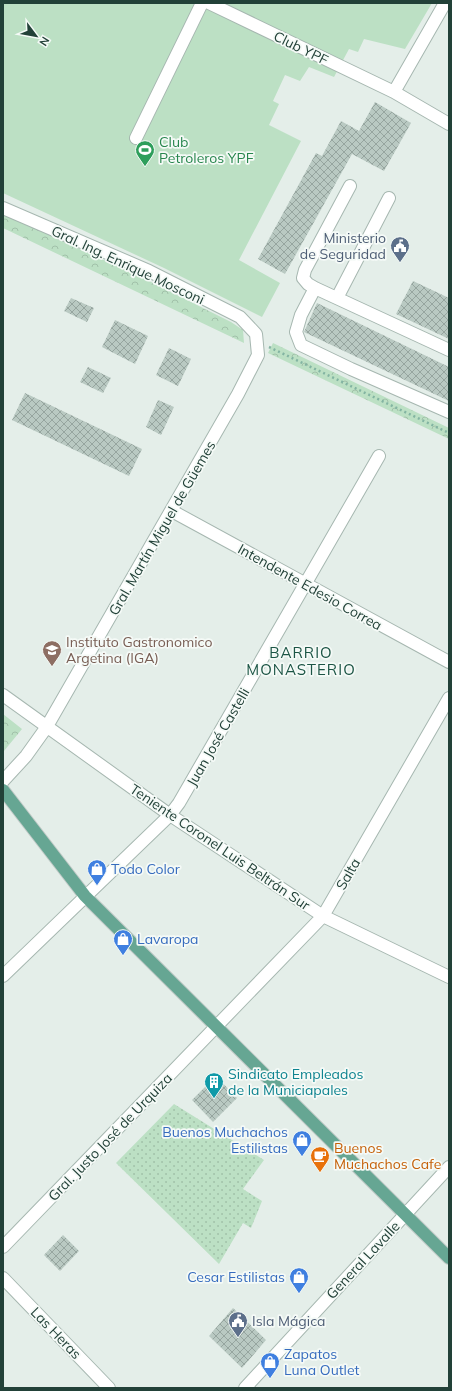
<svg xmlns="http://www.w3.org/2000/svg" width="452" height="1391" font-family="Mulish,sans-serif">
<defs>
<pattern id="grass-dots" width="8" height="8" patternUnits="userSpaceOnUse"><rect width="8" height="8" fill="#bce0c4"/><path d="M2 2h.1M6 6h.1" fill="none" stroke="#a1c1a9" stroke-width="1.8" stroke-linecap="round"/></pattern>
<pattern id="park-crowns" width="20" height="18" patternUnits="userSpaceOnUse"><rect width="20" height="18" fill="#bce0c4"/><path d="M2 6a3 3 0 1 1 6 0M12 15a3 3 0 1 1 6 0" fill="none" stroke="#a1c1a9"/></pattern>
<pattern id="building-cross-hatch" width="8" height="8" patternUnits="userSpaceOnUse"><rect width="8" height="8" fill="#b9c9c2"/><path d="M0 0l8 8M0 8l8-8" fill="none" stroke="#96a59f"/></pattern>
</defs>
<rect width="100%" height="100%" fill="#e4eee9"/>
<!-- grass -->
<path fill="url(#grass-dots)" d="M174 1104 264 1160 243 1189 262 1201 251 1228 243 1223 219 1264 116 1163Z"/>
<!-- park -->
<path fill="url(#park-crowns)" d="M3 214 137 275 231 322 243 330 244 343 3 228Z
M273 343 449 428V439L268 353Z
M3 714 22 729 4 751 3 750Z"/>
<!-- pitch -->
<path fill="#bce0c4" d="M3 3H432L405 49 364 39 358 52 349 49 334 77 309 67 300 81 285 75 273 101 279 104 269 125 301 141 239 260 280 283 262 317 164 268 3 193Z"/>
<!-- building -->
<path fill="url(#building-cross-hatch)" d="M375 102 411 123 384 171 352 154 285 274 258 259 316 153 322 156 341 121 359 131Z
M413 281 449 298V339L396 314Z
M71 298 94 308 87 322 64 311Z
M317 303 449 367V401L304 332Z
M115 320 148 336 135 364 102 347Z
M169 348 191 359 178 386 156 375Z
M88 367 111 378 103 393 80 382Z
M25 393 142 449 129 476 12 420Z
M158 400 174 407 161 435 146 427Z
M216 1076 237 1098 213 1122 192 1100Z
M63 1235 79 1251 60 1271 44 1255Z
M233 1308 266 1340 242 1368 209 1336Z"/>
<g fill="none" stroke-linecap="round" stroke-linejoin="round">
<!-- minor casing -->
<g stroke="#a6b7b0" stroke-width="14">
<path id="minor" d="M209 3 394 92 449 124
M394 92 445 3
M136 138 202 3
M350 186 305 270 303 278 308 284 315 288 449 350
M3 208 149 271 240 317 256 334 258 355 238 394 46 728 26 756 3 781
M315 288 301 315 296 332 301 345 351 369 449 412
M337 298 389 198
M172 511 449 662
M3 695 170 815 323 916 449 977
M3 976 170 815 179 803 379 456
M3 1247 323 916 449 698
M3 1278 109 1388
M245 1388 449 1167"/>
</g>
<!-- major casing -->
<g stroke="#c1cac7" stroke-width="14">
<path id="major" d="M3 790 85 896 449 1258"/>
</g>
<!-- path -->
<path stroke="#83b4a2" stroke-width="2.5" stroke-dasharray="2 3" stroke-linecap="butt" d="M269 347 449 433"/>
<!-- minor -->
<use href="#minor" stroke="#fff" stroke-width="12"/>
<!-- major -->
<use href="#major" stroke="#66a693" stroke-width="12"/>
</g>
<!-- icons -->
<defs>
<g id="stadium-pin" transform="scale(1)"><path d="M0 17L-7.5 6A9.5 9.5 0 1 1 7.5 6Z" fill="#2e9e5b" stroke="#f5faf7"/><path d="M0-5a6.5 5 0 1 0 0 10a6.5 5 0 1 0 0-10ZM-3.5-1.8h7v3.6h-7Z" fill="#fff"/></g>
<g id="civic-pin" transform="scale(1)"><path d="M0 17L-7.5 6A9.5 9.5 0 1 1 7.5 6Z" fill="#5c6f8a" stroke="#f5faf7"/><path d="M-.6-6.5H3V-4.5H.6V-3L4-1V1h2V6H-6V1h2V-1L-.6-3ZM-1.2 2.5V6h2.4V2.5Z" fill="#fff"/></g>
<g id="university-pin" transform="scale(1)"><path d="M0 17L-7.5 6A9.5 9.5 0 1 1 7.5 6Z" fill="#8d6e63" stroke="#f5faf7"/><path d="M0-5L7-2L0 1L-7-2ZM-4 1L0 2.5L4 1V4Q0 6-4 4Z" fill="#fff"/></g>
<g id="shop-pin" transform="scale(1)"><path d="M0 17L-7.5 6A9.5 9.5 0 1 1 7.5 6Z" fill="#3f7fe0" stroke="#f5faf7"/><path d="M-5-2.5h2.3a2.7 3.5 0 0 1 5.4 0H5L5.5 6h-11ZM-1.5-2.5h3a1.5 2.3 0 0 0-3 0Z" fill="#fff"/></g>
<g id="building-pin" transform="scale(1)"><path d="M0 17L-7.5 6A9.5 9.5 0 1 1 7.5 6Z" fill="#0f9aa8" stroke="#f5faf7"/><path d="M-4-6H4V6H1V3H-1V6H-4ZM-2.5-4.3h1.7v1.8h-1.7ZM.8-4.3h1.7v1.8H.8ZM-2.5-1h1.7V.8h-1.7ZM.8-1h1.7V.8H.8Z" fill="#fff"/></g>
<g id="cafe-pin" transform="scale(1)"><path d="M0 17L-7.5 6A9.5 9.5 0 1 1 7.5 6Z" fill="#e8710a" stroke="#f5faf7"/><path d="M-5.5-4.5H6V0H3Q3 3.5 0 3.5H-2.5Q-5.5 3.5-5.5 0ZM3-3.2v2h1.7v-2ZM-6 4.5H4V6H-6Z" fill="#fff"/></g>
</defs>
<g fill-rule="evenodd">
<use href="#stadium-pin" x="145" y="150"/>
<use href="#civic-pin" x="400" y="246"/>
<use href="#university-pin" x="52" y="650"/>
<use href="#shop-pin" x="97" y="869"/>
<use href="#shop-pin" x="123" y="939"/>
<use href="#building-pin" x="214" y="1082"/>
<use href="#shop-pin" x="302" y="1140"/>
<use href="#cafe-pin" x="320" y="1156"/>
<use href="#shop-pin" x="299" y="1277"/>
<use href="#civic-pin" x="238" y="1321"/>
<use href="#shop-pin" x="270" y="1362"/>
</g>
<g text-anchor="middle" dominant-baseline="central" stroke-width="3.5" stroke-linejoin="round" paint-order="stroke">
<!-- street labels -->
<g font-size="14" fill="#224138" stroke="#f5faf7">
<text transform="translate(301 48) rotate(26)">Club YPF</text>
<text transform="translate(128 265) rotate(25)">Gral. Ing. Enrique Mosconi</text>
<text transform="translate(162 528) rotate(-60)">Gral. Martín Miguel de Güemes</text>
<text transform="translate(310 587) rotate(29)">Intendente Edesio Correa</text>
<text transform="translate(218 737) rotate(-60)">Juan José Castelli</text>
<text transform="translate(220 847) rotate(34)">Teniente Coronel Luis Beltrán Sur</text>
<text transform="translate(348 874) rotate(-60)">Salta</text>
<text transform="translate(110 1137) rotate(-46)">Gral. Justo José de Urquiza</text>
<text transform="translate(363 1260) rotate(-47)">General Lavalle</text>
<text transform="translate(56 1333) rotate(46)">Las Heras</text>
</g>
<!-- leisure labels -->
<g font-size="14" fill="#27864d" stroke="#f5faf7" text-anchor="start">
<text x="159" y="142">Club<tspan x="159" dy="16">Petroleros YPF</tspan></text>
</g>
<!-- service labels -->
<g font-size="14" fill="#4e5e75" stroke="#f5faf7" text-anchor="end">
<text x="386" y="238">Ministerio<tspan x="386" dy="16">de Seguridad</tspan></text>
<text x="252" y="1321" text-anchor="start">Isla Mágica</text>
</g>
<!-- education labels -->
<g font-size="14" fill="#785e54" stroke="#f5faf7" text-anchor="start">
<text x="66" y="642">Instituto Gastronomico<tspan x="66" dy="16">Argetina (IGA)</tspan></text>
</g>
<!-- shop labels -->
<g font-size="14" fill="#366cbe" stroke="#f5faf7" text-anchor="start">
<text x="111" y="869">Todo Color</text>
<text x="137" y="939">Lavaropa</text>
<text x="288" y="1132" text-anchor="end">Buenos Muchachos<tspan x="288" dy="16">Estilistas</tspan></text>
<text x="285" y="1277" text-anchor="end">Cesar Estilistas</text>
<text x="284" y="1354">Zapatos<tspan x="284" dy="16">Luna Outlet</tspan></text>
</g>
<!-- culture labels -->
<g font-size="14" fill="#0d838f" stroke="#f5faf7" text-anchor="start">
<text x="228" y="1074">Sindicato Empleados<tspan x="228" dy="16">de la Municiapales</tspan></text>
</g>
<!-- food labels -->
<g font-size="14" fill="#c56008" stroke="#f5faf7" text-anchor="start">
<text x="334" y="1148">Buenos<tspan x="334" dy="16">Muchachos Cafe</tspan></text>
</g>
<!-- neighbourhood labels -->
<g font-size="15" letter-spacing="1" fill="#1c5545" stroke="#f5faf7">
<text x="301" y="652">BARRIO<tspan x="301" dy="17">MONASTERIO</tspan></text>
</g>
</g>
<!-- border -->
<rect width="452" height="1391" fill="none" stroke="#224138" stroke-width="8"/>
<!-- north arrow -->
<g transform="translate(36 36) rotate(122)" stroke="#f5faf7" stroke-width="3" paint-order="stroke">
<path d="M0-3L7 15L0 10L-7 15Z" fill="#224138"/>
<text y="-6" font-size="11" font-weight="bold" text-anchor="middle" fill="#224138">N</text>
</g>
</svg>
